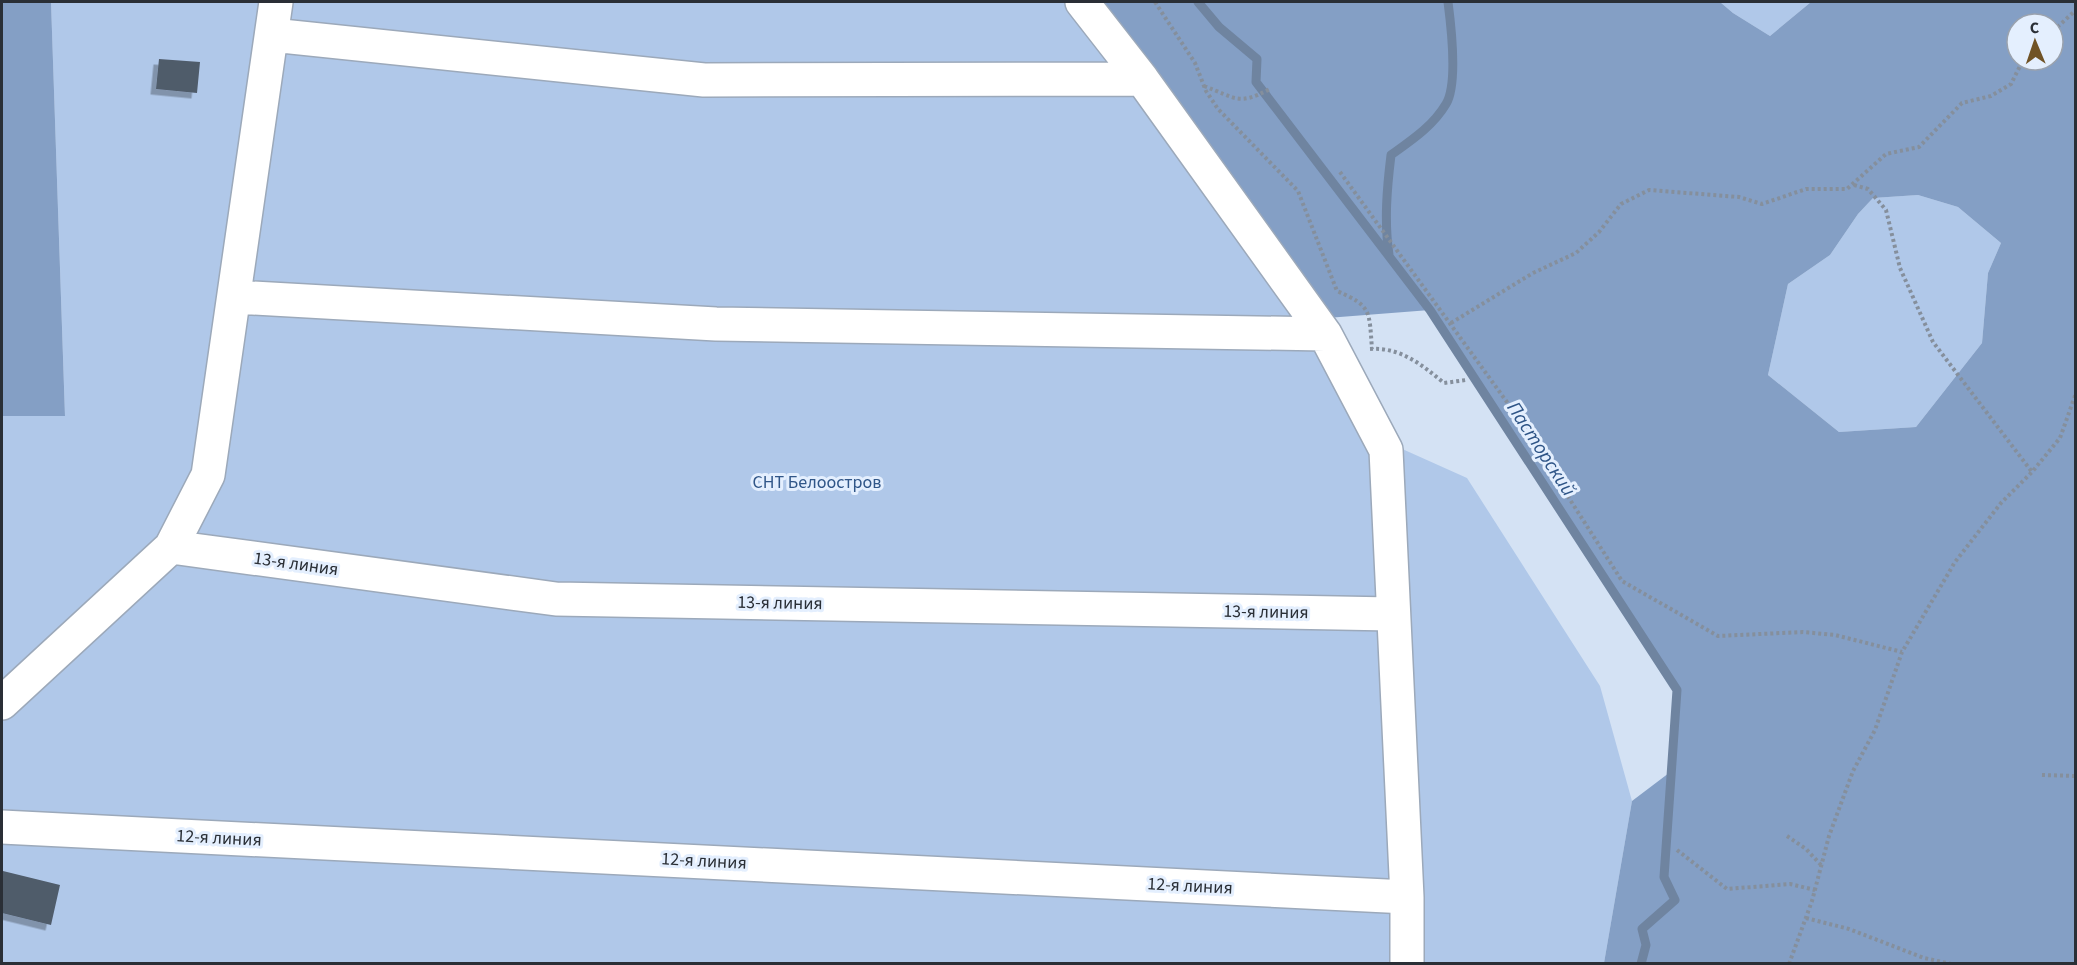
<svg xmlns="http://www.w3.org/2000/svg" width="2077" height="965" font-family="'Source Sans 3',sans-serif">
<defs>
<filter id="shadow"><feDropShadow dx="-5.5" dy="5.5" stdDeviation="0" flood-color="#0004"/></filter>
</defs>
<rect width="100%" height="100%" fill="#d4e2f4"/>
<!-- green -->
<path fill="#b0c8e9" d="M51 2H1082L1380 439 1467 478 1600 686 1632 801 1604 963H2V416L65 415Z
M1720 2H1811L1770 36 1733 13Z
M1918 195 1958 207 2001 243 1988 273 1982 343 1916 427 1839 432 1768 375 1788 284 1830 255 1858 214 1873 198Z"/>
<!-- forest -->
<path fill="#849fc5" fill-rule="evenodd" d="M2 2H51L65 416H2Z
M1082 2H1720L1733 13 1770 36 1811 2H2075V963H1604L1632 801 1669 773 1677 690 1430 310 1314 319ZM2017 24H2053V60H2017ZM1918 195 1958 207 2001 243 1988 273 1982 343 1916 427 1839 432 1768 375 1788 284 1830 255 1858 214 1873 198Z"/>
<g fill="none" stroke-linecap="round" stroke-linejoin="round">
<!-- stream -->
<path stroke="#6f84a0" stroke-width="9" d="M1198 2 1219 27 1257 59 1256 82 1430 310 1677 690 1664 877 1675 900 1642 929 1646 945 1641 964
M1389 255C1384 221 1387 188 1391 155 1412 140 1433 126 1446 104 1458 84 1451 25 1448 2"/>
</g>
<!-- building -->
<path fill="#505c6b" filter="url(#shadow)" d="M159 59 200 62 197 93 156 89Z
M3 871 60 885 51 925 2 913Z"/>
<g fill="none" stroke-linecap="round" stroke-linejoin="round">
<!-- minor casing -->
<g stroke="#9ca9ba" stroke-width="36">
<path id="minor" d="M1082 2 1142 79 1325 334 1386 450 1407 897V964
M272 35 704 80 1142 79
M235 297 716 324 1325 334
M171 547 556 599 1392 614
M2 703 171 547 208 475 276 2
M2 827 1407 897"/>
</g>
<!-- path -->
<path stroke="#858f9c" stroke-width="4" stroke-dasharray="3 3" stroke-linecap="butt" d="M1155 2 1195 63 1206 91 1218 109 1298 191 1337 291C1372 306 1369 311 1372 349
M2053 31 2076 10
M1204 86C1236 98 1238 106 1270 89
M1340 172 1512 409 1622 581 1718 636 1803 632 1835 635 1902 652
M1854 185 1868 189 1886 210 1900 268 1933 342 2032 472
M1451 323 1533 273 1576 253 1599 232 1621 204 1649 190 1739 197 1762 204 1806 189H1847L1886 154 1919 147 1962 103 1991 96 2011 84 2023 60
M1370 349C1400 347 1421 364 1444 383L1466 380
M2042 775 2076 776
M1787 836 1806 849 1821 865
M1677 850 1727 889 1790 884 1815 890
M1806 918 1849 929 1924 958 1951 964
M1789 964 1812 901 1829 836 1853 771 1875 730 1902 652 1955 562 2001 503 2032 472 2060 438 2076 393"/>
<!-- minor -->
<use href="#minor" stroke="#fff" stroke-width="33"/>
</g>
<g text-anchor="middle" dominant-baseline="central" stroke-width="6" stroke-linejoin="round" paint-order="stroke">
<!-- park labels -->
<g font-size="18" fill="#305688" stroke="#e4effe">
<text x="817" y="482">СНТ Белоостров</text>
</g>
<!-- street labels -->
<g font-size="18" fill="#2a2f36" stroke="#e4effe">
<text transform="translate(296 564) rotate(8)">13-я линия</text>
<text transform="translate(780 603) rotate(1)">13-я линия</text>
<text transform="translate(1266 612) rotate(1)">13-я линия</text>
<text transform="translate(219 838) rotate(3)">12-я линия</text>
<text transform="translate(704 861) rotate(3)">12-я линия</text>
<text transform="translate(1190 886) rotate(3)">12-я линия</text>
</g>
<!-- water labels -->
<g font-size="20" font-style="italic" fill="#2f5587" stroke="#e4effe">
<text transform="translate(1541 449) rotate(57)">Пасторский</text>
</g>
</g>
<!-- border -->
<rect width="2077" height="965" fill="none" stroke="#2a2f36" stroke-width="6"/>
<!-- north arrow -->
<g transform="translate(2035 42) rotate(358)"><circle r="28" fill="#e4effe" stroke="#9aa2ae" stroke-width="1.5"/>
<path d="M0-4.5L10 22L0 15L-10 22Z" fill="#705326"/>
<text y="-9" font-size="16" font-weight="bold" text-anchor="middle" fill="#2a2f36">С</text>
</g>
</svg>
